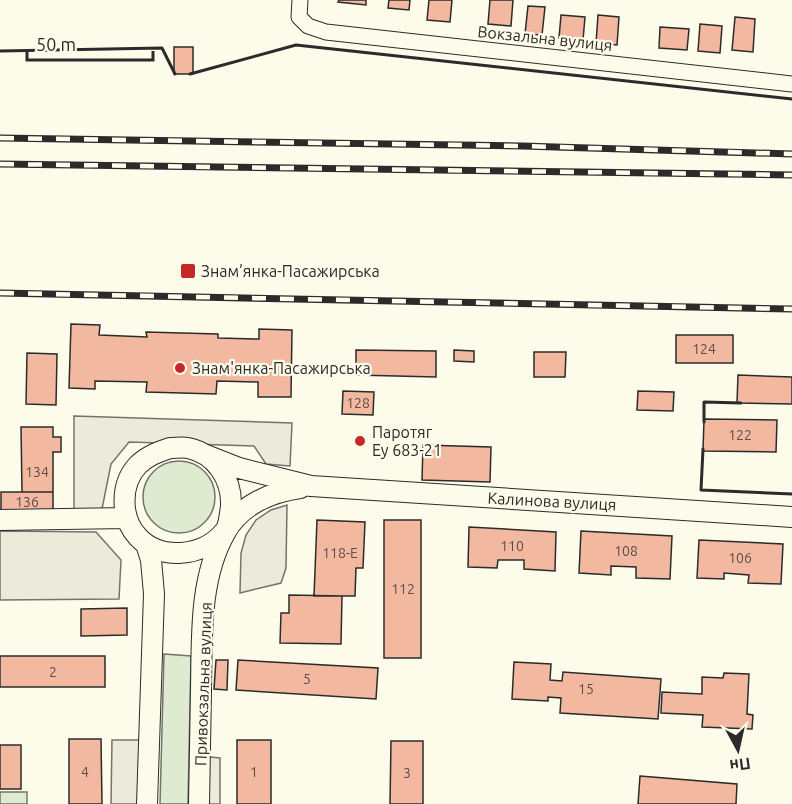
<svg xmlns="http://www.w3.org/2000/svg" width="792" height="804" font-family="Ubuntu,sans-serif">
<rect width="100%" height="100%" fill="#fdfbea"/>
<!-- green -->
<path fill="#deebd1" stroke="#74746e" stroke-width="1.5" d="M143 497a36 36 0 1 1 72 0a36 36 0 1 1-72 0Z
M164 654 191 656 188 804H160Z
M0 792H27V804H0Z"/>
<!-- parking -->
<path fill="#eceadb" stroke="#74746e" stroke-width="1.5" d="M74 416 292 423 290 466 266 464 254 446 129 442 111 464 102 509H74Z
M287 505 286 568 281 583 240 593 241 553 246 535 256 520 271 510Z
M0 531 96 532 121 560 119 599 0 600Z
M112 740H141L140 804H111Z
M200 756 220 758V804H199Z"/>
<!-- building -->
<path fill="#f2b8a0" stroke="#2b2b2b" stroke-width="1.5" d="M339 0H366V5L338 2Z
M389 0H410L409 10 388 8Z
M429 0H452L450 22 427 20Z
M490 0H513L511 26 488 24Z
M528 6 545 7 542 35 525 34Z
M561 15 585 17 583 40 559 38Z
M598 15 619 17 617 45 596 43Z
M735 17 755 19 753 52 732 50Z
M700 24 722 26 720 53 698 51Z
M660 27 689 29 687 50 659 48Z
M174 47H193V74H174Z
M71 324 100 325 99 335 147 337 146 332 218 334V338L259 339V329L292 330 291 397H258V382L217 381 216 394 146 392 147 382 95 381V389L69 388Z
M676 335H733V363H676Z
M356 350 436 351V377L356 375Z
M454 350 474 351V362L454 361Z
M534 352H566L565 377H534Z
M27 353 57 354 56 405 26 404Z
M738 375 792 377V404L737 403Z
M343 391 374 392 373 415 342 414Z
M638 391 674 392 673 411 637 410Z
M704 419 777 420 776 452 703 451Z
M21 427H53V437H61V452H53V492H22Z
M423 445 491 447 490 482 422 480Z
M1 492H53V513L1 512Z
M317 520 365 522 363 568H356L355 596H314Z
M384 520H421V658H384Z
M469 527 556 532 555 571 524 569V560H498L497 568 468 567Z
M581 531 672 536 670 579 636 578V567L611 566V575L579 573Z
M699 540 783 544 781 584 748 583 749 575 724 573V579L697 578Z
M289 595 342 596 341 644 280 643 281 613H289Z
M127 608V635L81 636V609Z
M0 656H105V687H0Z
M216 660H228L227 690 214 689Z
M238 660 378 668 376 699 236 690Z
M514 662 551 664 550 680 562 681 563 672 661 679 658 719 560 713 561 698 548 697V701L512 699Z
M724 673 749 674 747 714 753 715 752 729 702 727 703 715 661 713 662 692 702 694V677L723 678Z
M69 739H101L102 804H69Z
M237 740H271V804H237Z
M391 741H423V804H390Z
M0 745H21V789H0Z
M640 776 737 784 736 804H638Z"/>
<g fill="none" stroke-linecap="round" stroke-linejoin="round">
<!-- minor casing -->
<g stroke="#2b2b2b" stroke-width="17">
<path id="minor" d="M300 0 299 17 308 26 326 32 792 84"/>
</g>
<!-- tertiary casing -->
<g stroke="#2b2b2b" stroke-width="22">
<path id="tertiary" d="M170 448C176 448 183 447 188 448 216 454 232 479 231 506 230 513 229 527 224 532 203 557 160 561 138 537 120 518 120 484 138 465 147 456 158 452 170 448Z
M206 455 239 468 311 486 792 517
M0 520 127 518
M146 544 151 560 154 594 147 804
M199 804C200 766 200 728 201 690 202 638 199 579 225 533 240 505 271 492 300 488"/>
</g>
<!-- minor -->
<use href="#minor" stroke="#fdfbea" stroke-width="15"/>
<!-- tertiary -->
<use href="#tertiary" stroke="#fdfbea" stroke-width="20"/>
<!-- rail casing -->
<g stroke="#2b2b2b" stroke-width="7">
<path id="rail" d="M0 138 522 146 792 154
M0 164 792 175
M0 293 792 309"/>
</g>
<!-- rail -->
<use href="#rail" stroke="#fdfbea" stroke-width="4.5" stroke-dasharray="14" stroke-linecap="butt"/>
<!-- wall -->
<path stroke="#2b2b2b" stroke-width="3" d="M0 51 162 48 175 74
M190 74 296 45 792 99
M704 422V402L741 403
M703 449 701 490 792 494"/>
</g>
<!-- markers -->
<g fill="#c62828" stroke="#fdfbea" stroke-width="2">
<rect x="180" y="263" width="16" height="16" rx="3"/>
<circle cx="180" cy="368" r="6"/>
<circle cx="360" cy="441" r="6"/>
</g>
<g text-anchor="middle" dominant-baseline="central" stroke-width="4.5" stroke-linejoin="round" paint-order="stroke">
<!-- number labels -->
<g font-size="14" fill="#5d4e48">
<text x="704" y="349">124</text>
<text x="358" y="403">128</text>
<text x="740" y="435">122</text>
<text x="37" y="472">134</text>
<text x="27" y="502">136</text>
<text x="512" y="546">110</text>
<text x="626" y="551">108</text>
<text x="340" y="553">118-Е</text>
<text x="740" y="558">106</text>
<text x="403" y="589">112</text>
<text x="53" y="672">2</text>
<text x="307" y="679">5</text>
<text x="586" y="689">15</text>
<text x="85" y="772">4</text>
<text x="254" y="772">1</text>
<text x="407" y="773">3</text>
</g>
<!-- street labels -->
<g font-size="16" fill="#2b2b2b" stroke="#fdfbea">
<text transform="translate(545 38) rotate(6)">Вокзальна вулиця</text>
<text transform="translate(552 501) rotate(3)">Калинова вулиця</text>
<text transform="translate(203 684) rotate(-88)">Привокзальна вулиця</text>
</g>
<!-- poi labels -->
<g font-size="16" fill="#2b2b2b" stroke="#fdfbea" text-anchor="start">
<text x="201" y="271">Знам’янка-Пасажирська</text>
<text x="192" y="368">Знам'янка-Пасажирська</text>
<text x="372" y="432">Паротяг<tspan x="372" dy="18">Еу 683-21</tspan></text>
</g>
</g>
<!-- north arrow -->
<g transform="translate(738 750) rotate(172)" stroke="#fdfbea" stroke-width="4.5" paint-order="stroke">
<path d="M0-4.5L10 22L0 15L-10 22Z" fill="#2b2b2b"/>
<text y="-9" font-size="16" font-weight="bold" text-anchor="middle" fill="#2b2b2b">Пн</text>
</g>
<!-- scale -->
<path d="M27 51v9h126v-9" fill="none" stroke="#2b2b2b" stroke-width="3"/>
<text x="36" y="51" font-size="18" fill="#2b2b2b" stroke="#fdfbea" stroke-width="4.5" paint-order="stroke">50 m</text>
</svg>
